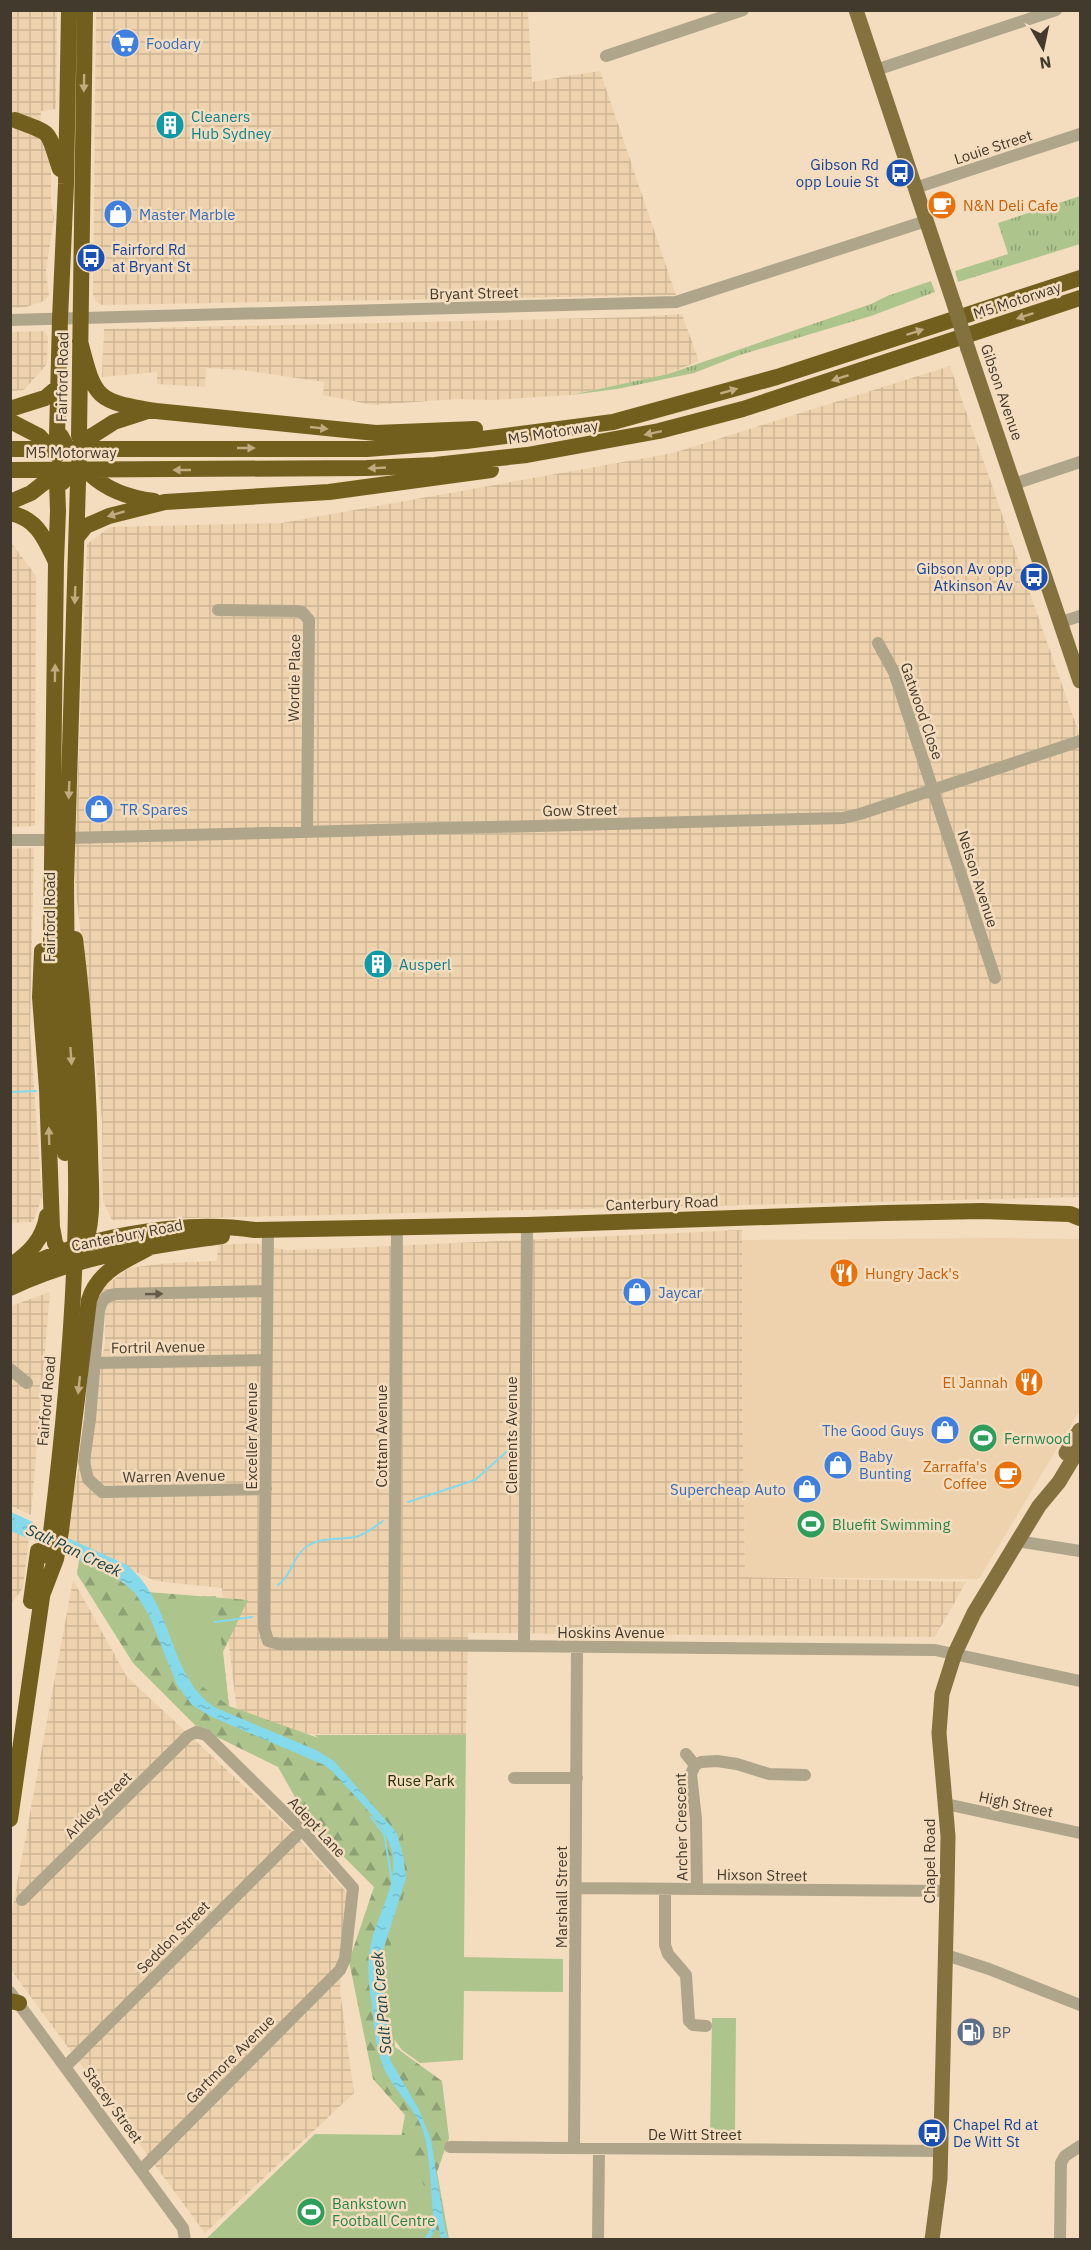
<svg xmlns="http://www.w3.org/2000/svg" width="1091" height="2250" font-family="'IBM Plex Sans',sans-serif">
<defs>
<pattern id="industrial-grid" width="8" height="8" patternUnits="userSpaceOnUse" patternTransform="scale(1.5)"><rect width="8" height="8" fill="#edd2ad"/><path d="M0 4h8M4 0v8" fill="none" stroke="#ccb595"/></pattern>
<pattern id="grass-tufts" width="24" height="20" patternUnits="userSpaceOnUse" patternTransform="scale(1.5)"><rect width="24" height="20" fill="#adc58d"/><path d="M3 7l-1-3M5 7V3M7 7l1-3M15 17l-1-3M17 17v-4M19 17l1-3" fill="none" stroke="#8ea174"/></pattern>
<pattern id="forest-firs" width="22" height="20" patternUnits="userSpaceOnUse" patternTransform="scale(1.5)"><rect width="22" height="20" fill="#adc58d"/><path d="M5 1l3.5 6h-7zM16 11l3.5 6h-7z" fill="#8ea174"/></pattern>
<pattern id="water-ripples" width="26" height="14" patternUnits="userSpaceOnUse" patternTransform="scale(1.5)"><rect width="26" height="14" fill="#84daeb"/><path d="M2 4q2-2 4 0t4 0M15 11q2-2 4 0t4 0" fill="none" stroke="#73bcca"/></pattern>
</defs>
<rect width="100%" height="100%" fill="#f4ddbe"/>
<!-- built -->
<path fill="#edd2ad" d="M998 1238 1080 1239V1410L979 1579 745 1577 742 1383V1240Z"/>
<!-- industrial -->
<path fill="url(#industrial-grid)" d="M57 10 56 109 41 111 40 134 51 160V202L54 218 46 271 49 296 44 301 26 307 11 308 10 11Z
M528 11 532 82 600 71 676 295 102 305 96 302 93 295 96 11Z
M682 314 699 361 668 374 571 395 493 400 457 399 373 405 323 395 324 382 242 370 206 368 205 387 157 384V372L102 377 104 329 638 317Z
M44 331 48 337 47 364 24 390 11 391V332Z
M950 366 1080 736V1197L112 1220 103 1201 102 1120 74 874 87 544 110 527 282 523 673 453Z
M10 541 36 576 35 826 11 827Z
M34 848 30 1031 42 1197 33 1222 11 1223V849Z
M742 1230V1383L745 1577 966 1582 935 1637 468 1633 466 1735 277 1733 237 1711 222 1588 155 1581 64 1537 105 1344V1311L100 1290 129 1268 167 1263 217 1261 218 1245 254 1243 285 1250 324 1249Z
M50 1292 31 1515 11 1506V1306Z
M11 1528 29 1537 23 1588 11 1604Z
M73 1580 127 1677 287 1826 347 1893 340 1991 354 2093 205 2233 11 1970V1916Z"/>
<!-- grass -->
<path fill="url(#grass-tufts)" d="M1080 196V244L958 282 955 271 1008 254 998 223Z
M931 281 935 292 871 316 740 355 694 373 617 389 571 395 668 374 871 304 887 296Z"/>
<!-- forest -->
<path fill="url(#forest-firs)" d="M80 1553 135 1591 248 1600 223 1652 229 1706 380 1760 420 1863 393 2013 395 2047 442 2081 449 2138 437 2172 449 2239H382L405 2115 373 2079 349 1961 374 1887 309 1822 278 1767 197 1727 133 1663 77 1574Z"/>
<!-- green -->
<path fill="#adc58d" d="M216 1596 229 1706 182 1672 151 1600Z
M315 1735H466L464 1957 563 1959V1992L464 1991 463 2060 420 2063 402 2050 389 2032 382 1979 408 1878 402 1828 376 1795Z
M712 2018H736L735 2137H710Z
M315 2134 409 2135 439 2239 205 2240Z"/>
<!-- water -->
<path fill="url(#water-ripples)" d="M11 1512 127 1565C175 1604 167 1677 216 1708L316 1750 334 1761 396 1832 403 1855 406 1878 380 1960 388 2042 390 2060 418 2108 431 2139 445 2229 448 2239H441L438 2224 430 2239H424L433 2225V2214C431 2190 430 2149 422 2128 414 2108 397 2093 387 2074 375 2053 374 2022 371 1998 368 1981 367 1961 371 1944 378 1913 399 1883 392 1851 386 1824 351 1793 332 1771L324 1765 212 1717 192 1705 177 1685 149 1615 135 1593 124 1583 113 1575 11 1531Z"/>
<!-- pier -->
<path fill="#f4ddbe" d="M33 1519 63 1533 60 1555 30 1542Z"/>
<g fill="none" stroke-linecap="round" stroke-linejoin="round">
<!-- stream -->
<path stroke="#84daeb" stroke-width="2" d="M10 1092 36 1091
M408 1502 475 1480 513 1446
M278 1585C292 1576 293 1554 309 1545 323 1537 339 1540 355 1537 365 1535 374 1527 383 1521
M215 1622 252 1617
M371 1817 384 1834 392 1881"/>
<!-- minor -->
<path stroke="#aea58a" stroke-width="12" d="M606 56 743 10
M876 70 1056 10
M915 188 1080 134
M10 320 676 302 926 221
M1014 484 1080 462
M218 610 297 611 302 612 309 620 307 831
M1061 622 1080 616
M878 643 894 672 995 978
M68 838 843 818 860 814 1080 741
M10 840H53
M268 1230 264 1627 268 1641 279 1644 935 1650 1080 1681
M95 1363 266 1360
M10 1369 27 1383
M266 1489 102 1492 88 1479 84 1462 90 1419 99 1311C101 1302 105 1295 116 1294L267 1291
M1017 1541 1080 1551
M394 1645 397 1227
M524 1646 527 1225
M686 1754 695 1765
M514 1778H577
M946 1804 1080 1833
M576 1888 947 1891
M665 1889V1945L668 1954 686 1975 689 2021 693 2025 706 2026
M697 1889 696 1819 691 1774 695 1765 701 1762 717 1761 737 1764 769 1774 805 1775
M22 1900 188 1736 196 1732 206 1735 302 1830 353 1888 345 1959 340 1970 141 2170
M946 1955 989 1969 1080 2005
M10 1992 183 2228 185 2240
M66 2066 302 1830
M450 2147 941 2151
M574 2148 577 1647
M598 2240 599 2149
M1060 2240 1061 2163 1065 2156 1080 2146"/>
<!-- major -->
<path stroke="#83713e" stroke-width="15" d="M856 10 954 304
M968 349 1080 681
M1066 1453 1080 1430
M932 2240 940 2179 947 1891 948 1836 939 1733 942 1694 955 1653 974 1613 1039 1506 1059 1482 1080 1447"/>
<!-- highway -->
<path stroke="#735f1d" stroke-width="16" d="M15 120C56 135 46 130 60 169
M80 341C95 400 96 401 156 411L376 433 475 429
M10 409 45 398 58 387
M10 421 39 436
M57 436 60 319 66 184 69 10
M79 436 85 10
M92 436 114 422 145 412
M10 449H367L466 441 613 422 777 377 1080 278
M10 470 367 468 435 465 527 455 659 431 743 409 1080 298
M90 474C108 491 130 498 154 501
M10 502 31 493 45 482
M10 513C37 519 44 537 55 560
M77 537 86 526 109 516 165 502 329 492 491 470
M75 939C84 1009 88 1080 90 1150 90 1180 96 1224 82 1250
M42 951 40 997 47 1089 52 1227 55 1243 67 1265
M67 997 66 882 78 482
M53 998 51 939 56 563 58 511 57 482
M10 1266C30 1253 43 1239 47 1216
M10 1276C73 1237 182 1219 255 1230L527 1225 885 1213 982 1211 1070 1214 1080 1218
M10 1288C79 1255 147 1247 222 1236
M43 1593 56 1559 61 1531 89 1300C98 1271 124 1261 149 1248
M31 1601 38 1551
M10 1819 44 1583
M10 2001 19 2003"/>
<!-- major-bridge -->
<path stroke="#83713e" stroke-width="15" d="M954 304 968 349"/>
<!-- highway-bridge -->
<path stroke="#735f1d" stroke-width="16" d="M39 436 57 455
M61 436 68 449
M79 451 92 436
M45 482 57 468
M63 482 67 470
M78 482 79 463
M53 998 65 1153
M48 1556C63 1439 75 1320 76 1202 77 1134 71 1066 67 997"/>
</g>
<!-- one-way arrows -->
<defs><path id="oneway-solid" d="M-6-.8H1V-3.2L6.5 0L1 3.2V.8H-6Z" transform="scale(1.5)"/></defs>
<g fill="#c0ab7e">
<use href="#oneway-solid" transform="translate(84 83) rotate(91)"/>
<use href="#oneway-solid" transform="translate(1025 316) rotate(162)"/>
<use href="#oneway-solid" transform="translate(915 332) rotate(-18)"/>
<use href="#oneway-solid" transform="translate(840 378) rotate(162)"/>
<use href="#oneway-solid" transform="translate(729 391) rotate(-16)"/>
<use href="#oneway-solid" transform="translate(319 428) rotate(6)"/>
<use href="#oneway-solid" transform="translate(653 433) rotate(168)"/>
<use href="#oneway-solid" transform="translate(246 448)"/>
<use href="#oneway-solid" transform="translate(377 468) rotate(177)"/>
<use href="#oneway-solid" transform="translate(182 470) rotate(180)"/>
<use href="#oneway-solid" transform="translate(116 514) rotate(163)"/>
<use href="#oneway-solid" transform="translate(75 595) rotate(92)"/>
<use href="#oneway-solid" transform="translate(55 673) rotate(-89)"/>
<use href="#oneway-solid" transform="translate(69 790) rotate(92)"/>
<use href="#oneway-solid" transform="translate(71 1056) rotate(86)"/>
<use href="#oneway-solid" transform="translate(49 1136) rotate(-92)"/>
<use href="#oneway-solid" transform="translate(79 1385) rotate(96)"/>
</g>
<use fill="#635a4a" href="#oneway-solid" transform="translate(154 1294) rotate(-1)"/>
<!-- icons -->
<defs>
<g id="supermarket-disc" transform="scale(1.5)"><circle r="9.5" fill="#3f7fe0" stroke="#f4ddbe"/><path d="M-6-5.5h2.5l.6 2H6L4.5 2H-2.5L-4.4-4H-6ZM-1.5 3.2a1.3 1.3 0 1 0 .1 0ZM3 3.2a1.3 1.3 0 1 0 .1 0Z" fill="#fff"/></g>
<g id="building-disc" transform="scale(1.5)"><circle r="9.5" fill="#0f9aa8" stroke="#f4ddbe"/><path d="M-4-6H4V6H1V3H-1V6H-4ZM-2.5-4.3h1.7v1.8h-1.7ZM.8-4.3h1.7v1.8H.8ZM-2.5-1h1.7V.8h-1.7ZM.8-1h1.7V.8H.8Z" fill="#fff"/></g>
<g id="bus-disc" transform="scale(1.5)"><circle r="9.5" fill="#1a4fb4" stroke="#f4ddbe"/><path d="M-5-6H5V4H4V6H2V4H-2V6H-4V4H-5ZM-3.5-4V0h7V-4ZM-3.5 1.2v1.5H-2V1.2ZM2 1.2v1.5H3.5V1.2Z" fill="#fff"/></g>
<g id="cafe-disc" transform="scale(1.5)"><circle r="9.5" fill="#e8710a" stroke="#f4ddbe"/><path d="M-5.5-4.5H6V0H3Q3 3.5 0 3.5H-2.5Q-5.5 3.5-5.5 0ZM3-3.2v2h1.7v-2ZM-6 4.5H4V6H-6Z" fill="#fff"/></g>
<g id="shop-disc" transform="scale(1.5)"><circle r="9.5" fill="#3f7fe0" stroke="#f4ddbe"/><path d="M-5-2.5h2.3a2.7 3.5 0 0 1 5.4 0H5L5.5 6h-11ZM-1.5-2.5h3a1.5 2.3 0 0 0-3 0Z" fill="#fff"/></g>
<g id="restaurant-disc" transform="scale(1.5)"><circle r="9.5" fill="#e8710a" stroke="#f4ddbe"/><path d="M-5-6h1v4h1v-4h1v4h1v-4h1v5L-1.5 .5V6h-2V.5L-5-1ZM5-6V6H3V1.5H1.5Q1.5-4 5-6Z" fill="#fff"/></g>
<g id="stadium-disc" transform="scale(1.5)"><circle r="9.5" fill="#2e9e5b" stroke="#f4ddbe"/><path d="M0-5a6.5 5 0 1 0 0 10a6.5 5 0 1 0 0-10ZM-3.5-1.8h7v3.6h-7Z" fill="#fff"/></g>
<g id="fuel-disc" transform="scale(1.5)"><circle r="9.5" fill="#5c6f8a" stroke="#f4ddbe"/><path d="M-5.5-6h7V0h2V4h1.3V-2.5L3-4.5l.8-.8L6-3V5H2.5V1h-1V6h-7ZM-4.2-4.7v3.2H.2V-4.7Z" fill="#fff"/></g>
</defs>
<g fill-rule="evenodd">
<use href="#supermarket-disc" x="125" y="43"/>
<use href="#building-disc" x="170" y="125"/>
<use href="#bus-disc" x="900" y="173"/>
<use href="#cafe-disc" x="942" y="205"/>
<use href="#shop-disc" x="118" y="214"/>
<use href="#bus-disc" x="91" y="258"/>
<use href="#bus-disc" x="1034" y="577"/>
<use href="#shop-disc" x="99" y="809"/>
<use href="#building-disc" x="378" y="964"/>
<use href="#restaurant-disc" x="844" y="1273"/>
<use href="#shop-disc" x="637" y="1292"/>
<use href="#restaurant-disc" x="1029" y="1382"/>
<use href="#shop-disc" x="945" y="1430"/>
<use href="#stadium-disc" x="983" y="1438"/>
<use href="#shop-disc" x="838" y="1465"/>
<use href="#cafe-disc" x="1008" y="1475"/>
<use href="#shop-disc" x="807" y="1489"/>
<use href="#stadium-disc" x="811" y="1524"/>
<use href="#fuel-disc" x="971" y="2032"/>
<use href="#bus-disc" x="932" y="2133"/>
<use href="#stadium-disc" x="311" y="2212"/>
</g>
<g text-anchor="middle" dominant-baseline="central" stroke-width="5" stroke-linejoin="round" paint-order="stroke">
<!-- shop labels -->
<g font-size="15" fill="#366cbe" stroke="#f4ddbe" text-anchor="start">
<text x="146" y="43">Foodary</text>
<text x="139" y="214">Master Marble</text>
<text x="120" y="809">TR Spares</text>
<text x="658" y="1292">Jaycar</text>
<text x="924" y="1430" text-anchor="end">The Good Guys</text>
<text x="859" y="1456">Baby<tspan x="859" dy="17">Bunting</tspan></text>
<text x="786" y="1489" text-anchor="end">Supercheap Auto</text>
</g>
<!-- culture labels -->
<g font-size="15" fill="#0d838f" stroke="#f4ddbe" text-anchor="start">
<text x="191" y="116">Cleaners<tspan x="191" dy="17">Hub Sydney</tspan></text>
<text x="399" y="964">Ausperl</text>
</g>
<!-- street labels -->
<g font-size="15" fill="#433a2e" stroke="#f4ddbe">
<text transform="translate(993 147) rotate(-18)">Louie Street</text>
<text transform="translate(474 293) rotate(-1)">Bryant Street</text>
<text transform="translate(1017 300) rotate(-18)">M5 Motorway</text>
<text transform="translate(62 377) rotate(-89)">Fairford Road</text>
<text transform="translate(1002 392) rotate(71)">Gibson Avenue</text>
<text transform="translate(553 432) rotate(-9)">M5 Motorway</text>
<text x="71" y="452">M5 Motorway</text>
<text transform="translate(294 678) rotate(-89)">Wordie Place</text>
<text transform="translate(922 711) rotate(71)">Gatwood Close</text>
<text transform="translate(580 810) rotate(-1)">Gow Street</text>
<text transform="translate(978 879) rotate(72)">Nelson Avenue</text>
<text transform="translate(49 917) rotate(-90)">Fairford Road</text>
<text transform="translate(662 1203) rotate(-2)">Canterbury Road</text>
<text transform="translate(127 1235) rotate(-11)">Canterbury Road</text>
<text transform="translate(158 1347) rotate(-1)">Fortril Avenue</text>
<text transform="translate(46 1401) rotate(-85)">Fairford Road</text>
<text transform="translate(511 1435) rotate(-90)">Clements Avenue</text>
<text transform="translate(251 1436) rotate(-90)">Exceller Avenue</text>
<text transform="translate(381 1436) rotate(-90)">Cottam Avenue</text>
<text transform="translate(174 1476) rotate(-1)">Warren Avenue</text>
<text x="611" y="1632">Hoskins Avenue</text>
<text transform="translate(1016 1804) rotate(12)">High Street</text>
<text transform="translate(98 1805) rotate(-45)">Arkley Street</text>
<text transform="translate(317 1827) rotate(47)">Adept Lane</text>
<text transform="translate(681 1827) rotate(-91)">Archer Crescent</text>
<text transform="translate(929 1861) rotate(-90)">Chapel Road</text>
<text transform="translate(762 1875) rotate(1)">Hixson Street</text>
<text transform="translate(561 1897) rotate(-90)">Marshall Street</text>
<text transform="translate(173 1937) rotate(-45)">Seddon Street</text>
<text transform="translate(230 2059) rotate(-45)">Gartmore Avenue</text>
<text transform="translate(113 2105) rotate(54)">Stacey Street</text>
<text x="695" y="2134">De Witt Street</text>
</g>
<!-- transit labels -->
<g font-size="15" fill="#164399" stroke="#f4ddbe" text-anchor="end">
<text x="879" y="164">Gibson Rd<tspan x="879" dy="17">opp Louie St</tspan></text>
<text x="112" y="249" text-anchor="start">Fairford Rd<tspan x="112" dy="17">at Bryant St</tspan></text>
<text x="1013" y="568">Gibson Av opp<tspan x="1013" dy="17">Atkinson Av</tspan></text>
<text x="953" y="2124" text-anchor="start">Chapel Rd at<tspan x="953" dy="17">De Witt St</tspan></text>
</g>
<!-- food labels -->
<g font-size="15" fill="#c56008" stroke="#f4ddbe" text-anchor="start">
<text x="963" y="205">N&amp;N Deli Cafe</text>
<text x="865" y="1273">Hungry Jack's</text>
<text x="1008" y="1382" text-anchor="end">El Jannah</text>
<text x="987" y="1466" text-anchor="end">Zarraffa's<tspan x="987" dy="17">Coffee</tspan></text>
</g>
<!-- leisure labels -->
<g font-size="15" fill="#27864d" stroke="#f4ddbe" text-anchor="start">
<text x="1004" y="1438">Fernwood</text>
<text x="832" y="1524">Bluefit Swimming</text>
<text x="332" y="2203">Bankstown<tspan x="332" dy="17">Football Centre</tspan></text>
</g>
<!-- park labels -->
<g font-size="15" fill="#203003" stroke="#f4ddbe">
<text x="421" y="1780">Ruse Park</text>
</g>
<!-- service labels -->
<g font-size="15" fill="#4e5e75" stroke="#f4ddbe" text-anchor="start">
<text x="992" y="2032">BP</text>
</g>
<!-- water labels -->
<g font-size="16" font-style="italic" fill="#194249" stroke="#f4ddbe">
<text transform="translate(74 1550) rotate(25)">Salt Pan Creek</text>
<text transform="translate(381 2003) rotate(-95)">Salt Pan Creek</text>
</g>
</g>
<!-- border -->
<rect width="1091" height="2250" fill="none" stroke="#433a2e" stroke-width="24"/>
<!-- north arrow -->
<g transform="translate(1043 48) rotate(171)" stroke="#f4ddbe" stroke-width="4.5" paint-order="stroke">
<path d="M0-4.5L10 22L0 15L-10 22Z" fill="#433a2e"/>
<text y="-9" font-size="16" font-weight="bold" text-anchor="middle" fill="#433a2e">N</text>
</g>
</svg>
